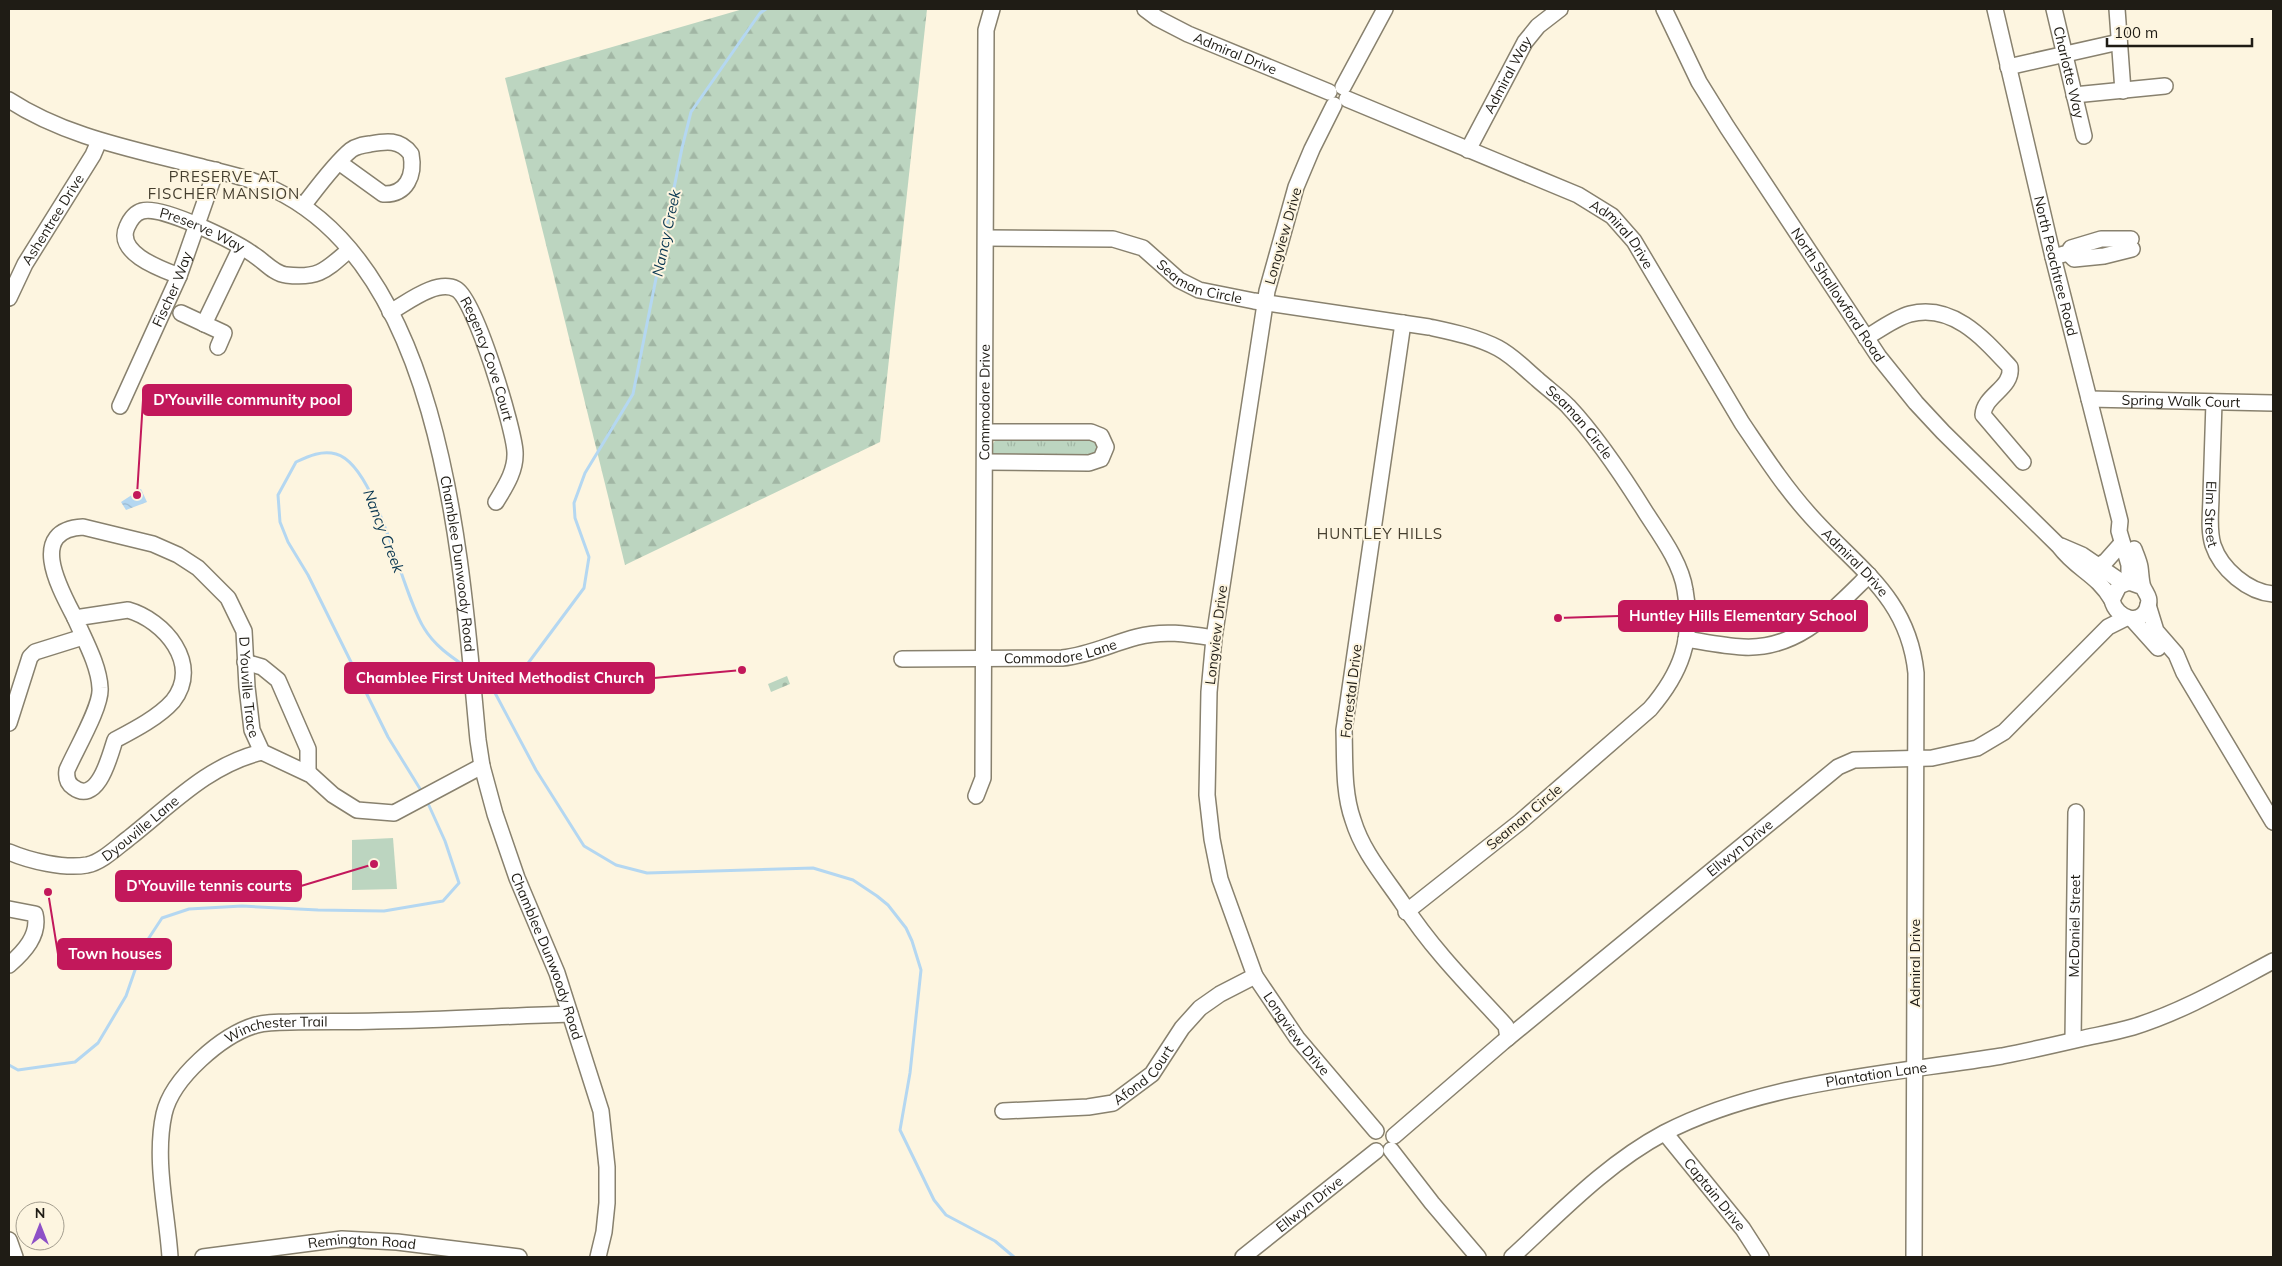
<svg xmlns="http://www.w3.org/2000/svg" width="2282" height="1266" font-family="Mulish,sans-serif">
<defs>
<pattern id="grass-tufts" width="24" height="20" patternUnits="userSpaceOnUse" patternTransform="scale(1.25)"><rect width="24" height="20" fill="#bcd5c0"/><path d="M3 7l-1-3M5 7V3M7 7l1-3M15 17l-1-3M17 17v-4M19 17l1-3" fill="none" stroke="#a1b6a4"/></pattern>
<pattern id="forest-firs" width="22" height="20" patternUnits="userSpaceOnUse" patternTransform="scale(1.25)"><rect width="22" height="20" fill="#bcd5c0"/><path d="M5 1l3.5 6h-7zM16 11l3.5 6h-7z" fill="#a1b6a4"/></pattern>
<pattern id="cemetery-stones" width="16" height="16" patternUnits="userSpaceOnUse" patternTransform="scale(1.25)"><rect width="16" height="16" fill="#bcd5c0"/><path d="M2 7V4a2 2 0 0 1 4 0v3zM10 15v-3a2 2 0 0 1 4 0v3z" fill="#a1b6a4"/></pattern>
<pattern id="water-waves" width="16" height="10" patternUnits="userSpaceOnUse" patternTransform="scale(1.25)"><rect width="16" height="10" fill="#b4d7f1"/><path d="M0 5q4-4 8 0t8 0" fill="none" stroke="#9ab8ce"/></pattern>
</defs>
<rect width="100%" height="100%" fill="#fdf5e0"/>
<!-- grass -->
<path fill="url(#grass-tufts)" d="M996 439H1093L1100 447 1093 457H996L991 451V447Z"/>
<!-- forest -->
<path fill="url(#forest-firs)" d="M743 9H927L880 442 625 565 505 78Z"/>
<!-- cemetery -->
<path fill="url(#cemetery-stones)" d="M787 676 790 684 771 692 768 684Z"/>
<!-- pitch -->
<path fill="#bcd5c0" d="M393 838 397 889 352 890V840Z"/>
<!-- water -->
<path fill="url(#water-waves)" d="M141 489 147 502 126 510 121 502Z"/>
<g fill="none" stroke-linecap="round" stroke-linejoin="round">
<!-- stream -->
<path stroke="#b4d7f1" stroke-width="3" d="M477 674 488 682 494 691 536 770 584 846 616 865 647 873 813 868 853 880 877 896 888 905 906 928 912 941 921 970 910 1073 900 1130 934 1200 946 1215 995 1241 1014 1257
M494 691 510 690 521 683 523 670 584 588 589 557 575 518 574 503 585 473 633 394 682 148 691 112 760 13 766 9
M422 792 388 737 308 575 288 542 280 522 278 495 296 462C309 456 322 450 336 454 377 465 401 592 424 628 434 645 450 656 466 667
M9 1065 18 1070 75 1062 98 1043 126 996 143 947 162 918 189 909 242 906 318 910 384 911 443 901 459 883 445 841 426 799"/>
<!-- minor casing -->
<g stroke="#88816e" stroke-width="18">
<g id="minor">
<path id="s1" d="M1145 9 1157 18 1188 34 1329 92"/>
<path id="s2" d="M1664 9 1699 82 1727 127 1879 357 1916 403 1943 432 2059 546C2077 570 2097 574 2112 600"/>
<path id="s3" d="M1995 9 2053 257 2120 521 2119 531 2129 565V582"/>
<path id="s4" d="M2054 9 2084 136"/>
<path d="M2117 9 2123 91"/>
<path d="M2008 67 2119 42"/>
<path d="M1343 87 1385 9"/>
<path d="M2074 95 2165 86"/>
<path id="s5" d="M1347 99 1578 195 1612 216 1634 241 1742 423C1763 454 1783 485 1808 513 1855 567 1908 595 1916 673L1914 1257"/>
<path id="s6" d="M9 100C66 137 133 149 198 166 224 173 251 178 275 190 448 273 462 575 478 740L482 766 495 814 517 878 557 973 601 1111 607 1167V1203L604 1232 598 1257"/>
<path id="s7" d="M1334 105 1312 149 1296 187 1267 291 1214 638 1209 692 1207 795 1212 839 1220 879 1255 976 1297 1038 1376 1131"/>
<path id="s8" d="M1468 150 1525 42 1538 26 1560 9"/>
<path d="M303 206C317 188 334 164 351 150 356 146 363 145 370 144 386 141 400 139 411 154 415 175 407 195 383 194L340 163"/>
<path id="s9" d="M986 238 1113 239 1143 248 1179 280 1199 290 1254 301 1429 327C1452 332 1477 337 1498 348 1513 356 1524 368 1537 379 1547 388 1558 396 1568 406 1598 438 1623 476 1646 513 1661 536 1681 563 1685 590 1694 639 1681 673 1650 709L1520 822 1406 912"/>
<path d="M2068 253 2074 259 2104 256 2132 249"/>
<path d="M2053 257 2068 253 2071 248 2101 239H2131"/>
<path id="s10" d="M179 276C161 269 115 253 127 227 130 220 135 213 142 211 162 205 236 242 254 255 264 261 274 274 286 275 319 279 326 270 349 250"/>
<path id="s11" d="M9 298 25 264 93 155 99 141"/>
<path id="s12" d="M390 312C407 303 436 279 456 289 475 298 514 429 515 452 516 471 505 487 496 502"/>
<path d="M181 313 224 333 218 347"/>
<path d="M1403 323 1344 730C1345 760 1343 792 1353 820 1363 853 1385 877 1403 904 1432 949 1470 987 1506 1026L1508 1038"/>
<path d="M204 324 241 247"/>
<path d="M1866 338C1879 330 1895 318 1910 314 1953 303 1984 339 2010 367 2013 388 1984 395 1983 415L2023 462"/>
<path id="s13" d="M2089 399 2273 403"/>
<path id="s14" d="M2214 402C2213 433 2212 464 2211 495 2211 511 2208 529 2213 545 2221 569 2248 592 2273 594"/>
<path id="s15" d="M120 406 179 276 216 170"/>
<path d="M985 432H1091L1101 436 1106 447 1101 459 1089 463 985 462"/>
<path d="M2061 546 2082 555 2123 583"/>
<path d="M2134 549C2136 555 2139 561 2140 567 2141 574 2141 582 2143 587 2146 594 2151 598 2148 606 2142 627 2116 619 2112 600L2119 586 2129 582 2143 587"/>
<path d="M2098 566 2106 561 2122 543"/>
<path d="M2148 605 2156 631 2176 654 2184 673 2273 822"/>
<path d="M128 610C164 620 202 664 173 701 159 717 134 730 115 740 110 755 98 806 73 787 67 783 66 777 67 770 75 751 102 706 100 688 99 665 84 639 75 618Z"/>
<path id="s16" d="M75 618C61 591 26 530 83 527L153 544 178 555 198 568 228 598 244 631 247 687 252 730 262 752 311 775 333 795 357 810 394 813 482 766"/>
<path d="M2132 619 2158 648"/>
<path d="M1686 639C1705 642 1724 646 1743 647 1798 650 1833 610 1869 575"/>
<path id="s17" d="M902 659 1062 658C1090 655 1110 644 1137 637 1163 630 1188 634 1214 638"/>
<path d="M245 662 262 667 278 680 308 749V773"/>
<path d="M9 723 30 657 35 652 83 637"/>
<path id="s18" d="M976 796 983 778 986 30 992 9"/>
<path id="s19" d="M9 852C30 861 64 869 87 865 102 862 117 847 129 838 171 805 208 765 262 752"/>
<path d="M9 909 35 914C40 935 24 952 9 965"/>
<path id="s20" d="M2073 1040 2076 812"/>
<path id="s21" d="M1003 1111 1088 1107 1113 1103 1152 1074 1182 1028 1200 1008 1220 994 1255 976"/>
<path id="s22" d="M1665 1133 1743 1229 1761 1257"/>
<path id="s23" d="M1394 1136 1503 1042 1838 767 1854 760 1932 758 1977 748 2004 732 2108 627 2126 618"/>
<path d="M1391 1150 1432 1203 1478 1257"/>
<path d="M9 1240 15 1257"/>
<path id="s24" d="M170 1257C167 1211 154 1160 164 1114 172 1078 222 1035 256 1025 267 1022 280 1022 290 1022 319 1021 348 1022 377 1021 441 1020 506 1016 570 1014"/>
<path id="s25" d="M203 1257 342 1239 397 1242 519 1257"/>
<path id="s26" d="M1243 1257 1376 1151"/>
<path id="s27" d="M1512 1257C1560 1213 1606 1164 1664 1133 1764 1081 1892 1074 2002 1056 2028 1051 2054 1045 2080 1039 2098 1035 2116 1032 2133 1027 2182 1012 2228 985 2273 961"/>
</g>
</g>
<!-- minor -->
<use href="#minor" stroke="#fff" stroke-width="15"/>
</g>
<g text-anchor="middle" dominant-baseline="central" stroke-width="4" stroke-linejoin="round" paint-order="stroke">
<!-- street labels -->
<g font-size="14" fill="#1f1c15" stroke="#fdf5e0">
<text stroke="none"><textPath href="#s1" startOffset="101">Admiral Drive</textPath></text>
<text stroke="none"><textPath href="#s4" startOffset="65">Charlotte Way</textPath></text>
<text stroke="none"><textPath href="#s8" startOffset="85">Admiral Way</textPath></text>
<text stroke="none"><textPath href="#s11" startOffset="90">Ashentree Drive</textPath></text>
<text stroke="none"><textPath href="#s10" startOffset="166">Preserve Way</textPath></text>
<text transform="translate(1283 236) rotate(-74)">Longview Drive</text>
<text stroke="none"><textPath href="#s5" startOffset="310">Admiral Drive</textPath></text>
<text stroke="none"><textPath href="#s3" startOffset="264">North Peachtree Road</textPath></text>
<text stroke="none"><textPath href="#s9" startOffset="226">Seaman Circle</textPath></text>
<text stroke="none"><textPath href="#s15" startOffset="128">Fischer Way</textPath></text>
<text stroke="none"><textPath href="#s2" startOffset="335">North Shallowford Road</textPath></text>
<text stroke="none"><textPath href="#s12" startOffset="150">Regency Cove Court</textPath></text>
<text stroke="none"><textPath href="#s13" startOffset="92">Spring Walk Court</textPath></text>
<text stroke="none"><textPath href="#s18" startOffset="395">Commodore Drive</textPath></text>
<text stroke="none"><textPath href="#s9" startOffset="645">Seaman Circle</textPath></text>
<text stroke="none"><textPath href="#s14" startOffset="112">Elm Street</textPath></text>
<text stroke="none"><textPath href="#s5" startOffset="715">Admiral Drive</textPath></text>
<text stroke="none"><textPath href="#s6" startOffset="715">Chamblee Dunwoody Road</textPath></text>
<text transform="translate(1216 635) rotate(-83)">Longview Drive</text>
<text stroke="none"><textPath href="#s17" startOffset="159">Commodore Lane</textPath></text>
<text stroke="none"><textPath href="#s16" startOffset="374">D Youville Trace</textPath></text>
<text transform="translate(1351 691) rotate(-83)">Forrestal Drive</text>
<text transform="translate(1524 817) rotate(-40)">Seaman Circle</text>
<text stroke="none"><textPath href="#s19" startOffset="145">Dyouville Lane</textPath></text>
<text stroke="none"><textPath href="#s23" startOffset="450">Ellwyn Drive</textPath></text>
<text stroke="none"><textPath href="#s20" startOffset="114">McDaniel Street</textPath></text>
<text stroke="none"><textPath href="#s6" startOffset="1120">Chamblee Dunwoody Road</textPath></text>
<text transform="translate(1915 963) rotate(-90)">Admiral Drive</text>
<text stroke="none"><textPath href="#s24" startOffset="295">Winchester Trail</textPath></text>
<text stroke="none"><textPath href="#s7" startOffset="966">Longview Drive</textPath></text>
<text stroke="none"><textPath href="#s21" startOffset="152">Afond Court</textPath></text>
<text stroke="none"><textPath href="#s27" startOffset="418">Plantation Lane</textPath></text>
<text stroke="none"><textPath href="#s22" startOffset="79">Captain Drive</textPath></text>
<text stroke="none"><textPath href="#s26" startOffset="85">Ellwyn Drive</textPath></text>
<text stroke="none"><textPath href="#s25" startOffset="160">Remington Road</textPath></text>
</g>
<!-- neighbourhood labels -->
<g font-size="15" letter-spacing="1" fill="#453e2e" stroke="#fdf5e0">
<text x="224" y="176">PRESERVE AT<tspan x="224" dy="17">FISCHER MANSION</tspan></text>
<text x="1380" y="533">HUNTLEY HILLS</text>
</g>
<!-- water labels -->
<g font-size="15" font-style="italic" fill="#0b3852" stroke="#fdf5e0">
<text transform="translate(666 233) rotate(-78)">Nancy Creek</text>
<text transform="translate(384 531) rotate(69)">Nancy Creek</text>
</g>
</g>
<!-- callouts -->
<path fill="none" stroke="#c2185b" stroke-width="2" d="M137 495L143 400M1558 618L1619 616M742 670L654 678M374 864L301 886M48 892L58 954"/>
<g fill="#c2185b" stroke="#fdf5e0" stroke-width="2">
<circle cx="137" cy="495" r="5"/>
<circle cx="1558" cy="618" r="5"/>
<circle cx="742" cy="670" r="5"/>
<circle cx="374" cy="864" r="5"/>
<circle cx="48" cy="892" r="5"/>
</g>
<g fill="#c2185b" stroke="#c2185b" stroke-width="2">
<rect x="143" y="385" width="208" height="30" rx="5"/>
<rect x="1619" y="601" width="248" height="30" rx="5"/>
<rect x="345" y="663" width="309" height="30" rx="5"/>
<rect x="116" y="871" width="185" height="30" rx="5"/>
<rect x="58" y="939" width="113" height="30" rx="5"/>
</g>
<g font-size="15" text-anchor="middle" font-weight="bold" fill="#fff">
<text x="247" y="405">D'Youville community pool</text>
<text x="1743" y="621">Huntley Hills Elementary School</text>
<text x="500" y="683">Chamblee First United Methodist Church</text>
<text x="209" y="891">D'Youville tennis courts</text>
<text x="115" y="959">Town houses</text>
</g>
<!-- border -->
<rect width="2282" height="1266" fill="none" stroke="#1f1c15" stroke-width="20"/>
<!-- north arrow -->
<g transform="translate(40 1226)"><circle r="24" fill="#fdf5e0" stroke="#a49e8f"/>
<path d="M0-4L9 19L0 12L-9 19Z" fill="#8e51c7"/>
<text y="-8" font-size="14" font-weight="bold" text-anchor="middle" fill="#1f1c15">N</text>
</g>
<!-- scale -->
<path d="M2107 38v8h145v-8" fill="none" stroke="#1f1c15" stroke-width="2.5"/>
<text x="2114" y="38" font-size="15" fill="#1f1c15" stroke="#fdf5e0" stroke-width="4" paint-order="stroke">100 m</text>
</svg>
